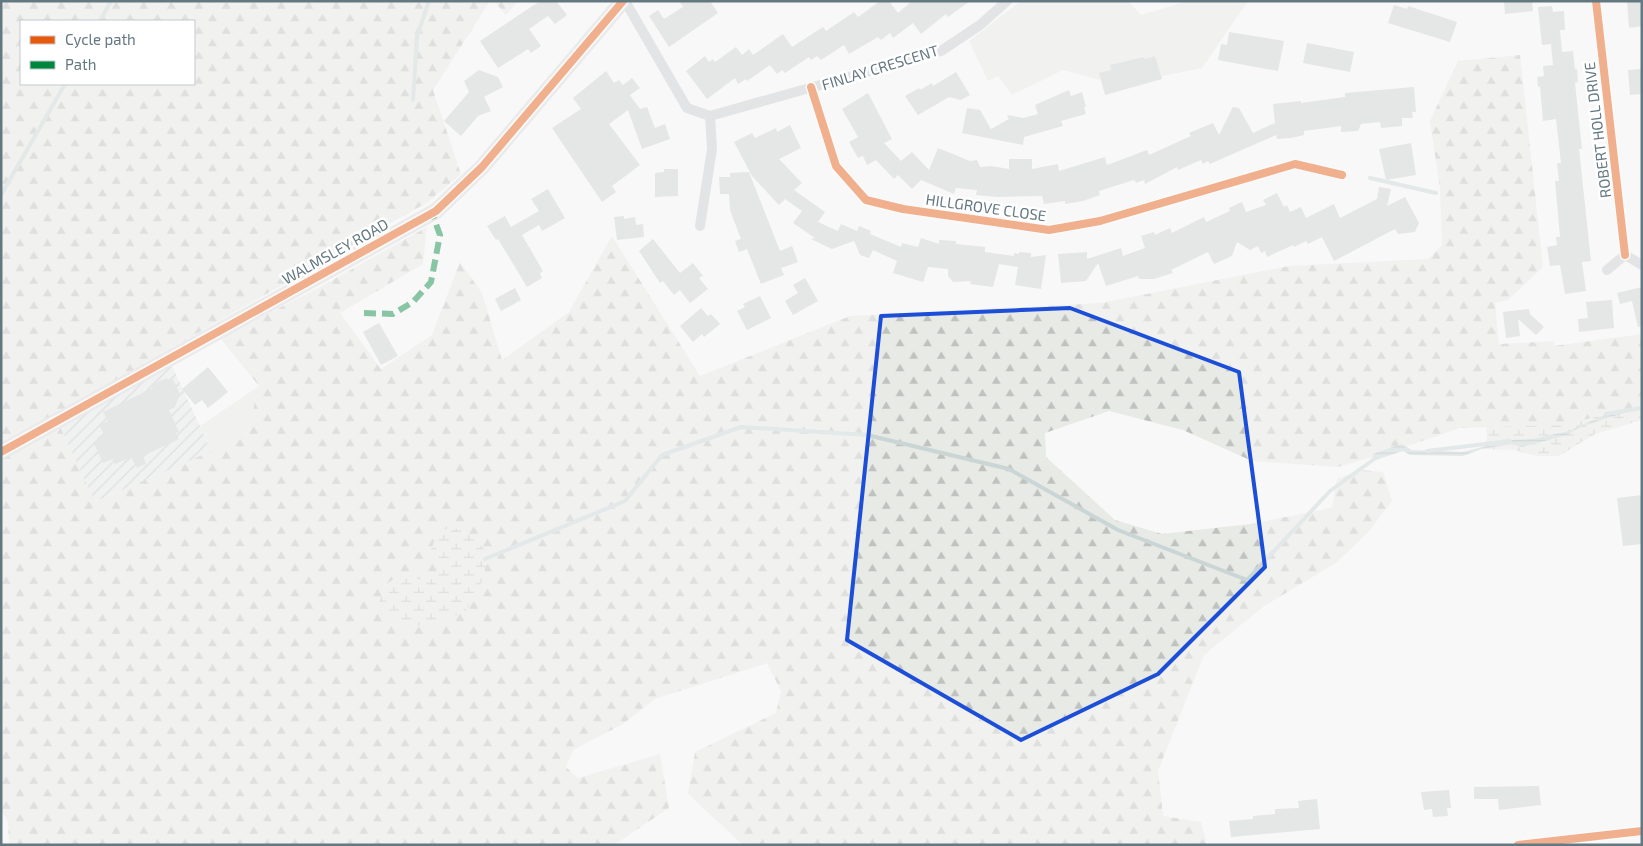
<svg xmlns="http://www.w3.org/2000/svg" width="1643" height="846" font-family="'Exo 2',sans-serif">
<defs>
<pattern id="industrial-furrows" width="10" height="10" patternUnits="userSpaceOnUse" patternTransform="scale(1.25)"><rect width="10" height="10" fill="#e7e9e8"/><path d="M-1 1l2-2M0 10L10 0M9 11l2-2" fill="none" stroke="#bfc2c1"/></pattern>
<pattern id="forest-firs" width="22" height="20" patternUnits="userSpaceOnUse" patternTransform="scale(1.25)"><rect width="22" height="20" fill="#e8eae5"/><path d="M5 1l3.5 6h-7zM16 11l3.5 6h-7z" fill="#c0c2bf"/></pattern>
<pattern id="wetland-marsh" width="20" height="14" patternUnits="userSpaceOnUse" patternTransform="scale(1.25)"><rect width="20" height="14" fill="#e8eae5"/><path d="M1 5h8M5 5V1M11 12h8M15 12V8" fill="none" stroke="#c0c2bf"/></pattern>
<pattern id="water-rules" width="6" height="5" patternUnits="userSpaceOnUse" patternTransform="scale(1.25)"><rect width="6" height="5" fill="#cad5d6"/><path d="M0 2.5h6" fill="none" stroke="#a8b2b3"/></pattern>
</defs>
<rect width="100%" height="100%" fill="#f8f8f8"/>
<!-- industrial -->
<path fill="url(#industrial-furrows)" d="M171 364 212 452 94 502 59 424Z"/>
<!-- green -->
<path fill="#e8eae5" d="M1021 1H1128L1141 15 1188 1H1248L1202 68 1119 85 1063 70 1012 95 998 76 988 81 969 41Z
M259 386 246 436 212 452 200 426Z"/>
<!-- forest -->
<path fill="url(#forest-firs)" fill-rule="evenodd" d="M1 1H490L433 90 461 174 428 202 1 445ZM21 21H194V84H21Z
M494 1H518L506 15Z
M1520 55 1543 267 1508 300 1495 303 1499 344 1554 341V346L1642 334V405L1564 425 1460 428 1396 450 1338 467 1252 461 1183 430 1109 411 1045 433 1046 457 1115 520 1162 534 1250 524 1332 508 1337 479 1361 470 1383 472 1392 501 1369 531 1336 563 1264 606 1204 655 1158 771 1163 816 1201 822 1207 845H743L688 794 695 752 776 713 781 691 767 663 655 699 623 724 573 750 566 767 578 778 660 754 669 808 614 845H9L8 822 1 810V458L59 424 95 502 246 436 259 386 220 338 320 287 427 227 423 264 340 313 381 369 432 335 460 262 482 293 502 360 569 312 612 236 700 376 850 316 1101 303 1289 266 1428 259 1442 245 1440 189 1430 121 1458 61ZM431 550 485 576 383 587 394 579 432 580 442 568Z"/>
<!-- wetland -->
<path fill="url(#wetland-marsh)" d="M1642 405V420L1595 434 1559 456H1537L1514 450 1484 449 1487 436 1486 427 1564 425Z
M450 527 468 532 485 550V576L466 611 432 626 400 625 377 612 383 587 395 579H432L442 568 431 550 437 533Z"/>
<!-- water -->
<path fill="url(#water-rules)" d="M1642 407 1580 427 1567 435 1522 447 1511 444 1482 449 1463 456 1410 455 1403 451 1372 461 1373 454 1401 444 1412 450 1462 452 1511 440 1533 439 1569 431 1609 413Z"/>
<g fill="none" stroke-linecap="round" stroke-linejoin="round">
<!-- stream -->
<path stroke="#cad5d6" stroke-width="4" d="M100 21 111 1
M413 100 417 36 429 1
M1370 178 1436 193
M1 195 65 84
M1606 414 1642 408
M1427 451 1510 441
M485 559 625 501 662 455 741 427 867 435 1009 469 1118 530 1247 580 1330 491 1377 457"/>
</g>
<!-- building -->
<path fill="#ced0d1" d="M540 1H556L567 15 555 24 548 16 529 29 541 46 531 53 528 49 498 68 480 41Z
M679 1H710L718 13 669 47 649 16 658 10 664 19 683 7Z
M880 1H889L898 13 912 1H970L948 17 946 14 921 34 913 23 893 38 890 33 881 40 878 37 849 54 844 45 821 60 817 56 811 60 809 57 785 73 782 70 777 74 770 65 747 81 746 79 738 84 735 78 707 99 686 71 705 56 709 62 713 59 715 62 736 47 742 55 749 49 753 55 783 34 792 47 823 27 826 31 854 12 858 17Z
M1504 1H1532L1533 11 1505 14Z
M1627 1H1642V26L1629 28Z
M1394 5 1407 9 1408 6 1457 22 1450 42 1388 23Z
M1552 6 1553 12 1564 11 1565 30H1560L1562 52 1573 51 1575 69H1577L1578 82 1575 83 1582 149H1579L1591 261 1582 262 1586 291 1565 294 1560 265 1550 266 1547 247 1557 245 1556 237H1560L1555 181H1559L1557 163H1561L1556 119 1543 121 1540 86 1538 87 1537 77 1544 76 1543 66 1553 65 1551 44 1542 45 1538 7Z
M1229 32 1284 41 1278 71 1218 60 1221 44 1227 45Z
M1307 43 1354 52 1350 72 1303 63Z
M1155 56 1162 79 1105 95 1099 73 1111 70 1110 65 1144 57 1145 59Z
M1642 69V94L1630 95 1628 70Z
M479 70 498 77 503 87 484 97 491 111 478 116 461 136 444 121 469 92 464 81Z
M606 71 614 83 619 80 623 85 632 78 640 88 630 95 640 109 647 107 655 128 665 124 670 139 642 149 628 110 609 124 640 165 612 186 616 192 602 202 552 128 581 109 573 98Z
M956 72 970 95 961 100 949 97 918 115 905 96 919 88 920 90 932 83 933 86Z
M1414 87 1416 112H1412L1413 118H1402V126L1381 128 1380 122 1361 124 1358 131 1341 132V126L1304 131V135L1291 138 1277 139 1276 135 1210 164 1208 161 1203 164 1201 160 1178 170 1177 167 1145 184 1144 180 1136 183 1134 180 1099 191 1100 195 1083 201 1065 204V201L1044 204 1042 196 997 197 976 195 977 190 956 188 954 194 921 180 912 189 898 175 894 179 876 160 867 165 863 156 858 158 849 142 858 137 842 109 868 93 892 139 884 143 901 161 912 152 929 170 938 148 970 161 977 160 980 167 991 166 1009 169V159H1032V169L1058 164 1059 171 1105 157 1107 165 1147 150 1149 155 1191 136 1189 133 1213 123 1219 135 1233 107 1239 108 1253 133 1275 123 1273 104 1301 101V103L1345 97V93Z
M1069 90 1071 96 1082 92 1086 107H1084L1086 114 1061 121 1063 126 1024 137 1023 145 962 133 967 108 980 110 991 129 1009 119 1007 115 1023 118 1038 114 1035 105Z
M790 125 801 148 779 159 802 183 794 190 825 212 818 222 838 231 841 224 857 231 859 226 871 231 870 234 901 247 902 243 918 247 921 238 939 244V240L956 241V244L985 247V252L1014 256V253L1019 254V252L1031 253V257L1046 255 1041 289 1015 285 1018 267 999 264 993 287 970 284 971 281 953 282 948 276V269L928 267 923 282 893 273 897 261 873 250 869 258 860 255 854 241 832 249 811 239 815 238 793 223 802 211 785 199 779 205 752 176 734 142 752 133 755 138 776 128 777 132Z
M1411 143 1416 175 1386 180 1379 149Z
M664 169H678V196L655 197V173L664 172Z
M749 172 780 251 792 246 798 262 781 268 784 275 761 284 747 249 739 252 735 241 741 239 730 210 729 194H720L719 177H730V173Z
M1379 187 1391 189 1387 206 1405 197 1419 223 1415 232 1398 234 1395 229 1334 261 1322 237 1308 244 1306 241 1294 247 1293 245 1267 257 1265 251 1261 253 1258 246 1250 250 1237 242 1232 256 1214 264 1208 252 1171 270 1173 273 1154 279H1139L1138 276 1106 286 1098 263 1086 281 1061 283 1058 254 1087 252V259L1121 248 1123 256 1145 248 1141 236 1154 232 1155 235 1170 228 1172 233 1204 217 1206 222 1230 211 1229 208 1242 202 1246 212 1266 205 1263 200 1277 193 1284 207 1287 205 1290 212 1301 207 1306 218 1334 204 1340 218 1377 199Z
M548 189 565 218 542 231 539 225 522 235 543 271 540 273 542 278 527 287 498 239 496 240 487 226 505 216 511 227 539 211 531 199Z
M624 216V219L635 217 636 225 643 224 644 237 617 240 614 217Z
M653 239 680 273 693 263 703 276 699 278 708 289 690 303 680 290 674 295 663 281 660 283 639 251Z
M805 278 818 301 793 315 785 301 798 293 793 285Z
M1642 287V326L1638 327 1632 301 1620 304 1617 293Z
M515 288 521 300 501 311 495 299Z
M760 296 771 318 747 330 737 311 745 307 743 304Z
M1612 300 1614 328 1579 332 1578 319 1588 318 1586 302Z
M701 308 708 316 711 314 720 324 704 337 702 334 693 342 680 326Z
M1529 309 1530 314 1544 327 1536 335 1518 319 1520 336 1506 338 1503 312Z
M379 323 398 356 381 365 363 332Z
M208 367 228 392 208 408 202 400 195 405 182 389Z
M167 378 168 380 172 378 180 394 175 407 169 410 179 432 176 433 179 439 143 456 146 464 137 468 131 457 115 464 113 459 103 463 94 444 99 441 97 437 104 434 99 425 108 421 103 412 153 388 151 385Z
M1642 495V544L1623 546 1617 498Z
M1539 786 1541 805 1499 810 1498 799H1474V787Z
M1449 790 1451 808H1447L1448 816 1433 817 1432 809 1424 810 1421 792Z
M1317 799 1320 829 1231 837 1229 821 1253 819V816L1275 814V809L1299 808 1298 801Z"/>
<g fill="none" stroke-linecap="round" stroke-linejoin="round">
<!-- secondary casing -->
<g stroke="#d4d5d6" stroke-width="16">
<path id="secondary" d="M1 452 436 211 482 167 623 1"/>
</g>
<!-- street -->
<path stroke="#cbcdce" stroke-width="10" d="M625 1 687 108 710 116 941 51 980 25 1007 1
M1596 1 1625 255
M811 87 836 166 866 200 903 209 1049 230 1100 221 1295 164 1342 175
M700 226 712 149 710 116
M1607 270 1625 255 1642 265
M1518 845 1642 831"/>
<!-- secondary -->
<use href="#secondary" stroke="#dfe0e1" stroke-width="14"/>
<!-- quiet -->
<path stroke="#00873e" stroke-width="6" stroke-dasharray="12 6" stroke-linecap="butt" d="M364 313 393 314 413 302 431 282 440 235 432 213"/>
<!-- cycleway casing -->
<g stroke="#fff" stroke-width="11">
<path id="cycleway" d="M1596 1 1625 255
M811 87 836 166 866 200 903 209 1049 230 1100 221 1295 164 1342 175
M1 452 436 211 482 167 623 1
M1518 845 1642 831"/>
</g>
<!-- cycleway -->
<use href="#cycleway" stroke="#e8590c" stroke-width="8"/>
</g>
<!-- marked area -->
<path d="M0 0H1643V846H0ZM1070 308 1239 372 1265 567 1158 674 1021 740 847 640 881 316Z" fill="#f8f8f8" fill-opacity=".55" fill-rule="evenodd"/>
<path fill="none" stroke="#1d4ed8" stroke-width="4" stroke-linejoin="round" d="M1070 308 1239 372 1265 567 1158 674 1021 740 847 640 881 316Z"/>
<g text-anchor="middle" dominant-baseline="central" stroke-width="5" stroke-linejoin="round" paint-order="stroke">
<!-- street labels -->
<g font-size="15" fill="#647882" stroke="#fff">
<text transform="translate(880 67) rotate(-17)">FINLAY CRESCENT</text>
<text transform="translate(1597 130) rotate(-97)">ROBERT HOLL DRIVE</text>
<text transform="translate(986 207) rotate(8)">HILLGROVE CLOSE</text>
<text transform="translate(335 251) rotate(-29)">WALMSLEY ROAD</text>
</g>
</g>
<!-- border -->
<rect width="1643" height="846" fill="none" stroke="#647882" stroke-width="5"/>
<!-- legend -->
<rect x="20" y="20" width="175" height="65" fill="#ffffff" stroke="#c1c9cd"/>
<rect x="30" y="36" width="25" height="8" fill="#e8590c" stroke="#c1c9cd"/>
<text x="65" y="45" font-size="15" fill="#647882">Cycle path</text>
<rect x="30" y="61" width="25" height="8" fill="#00873e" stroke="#c1c9cd"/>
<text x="65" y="70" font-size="15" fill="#647882">Path</text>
</svg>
